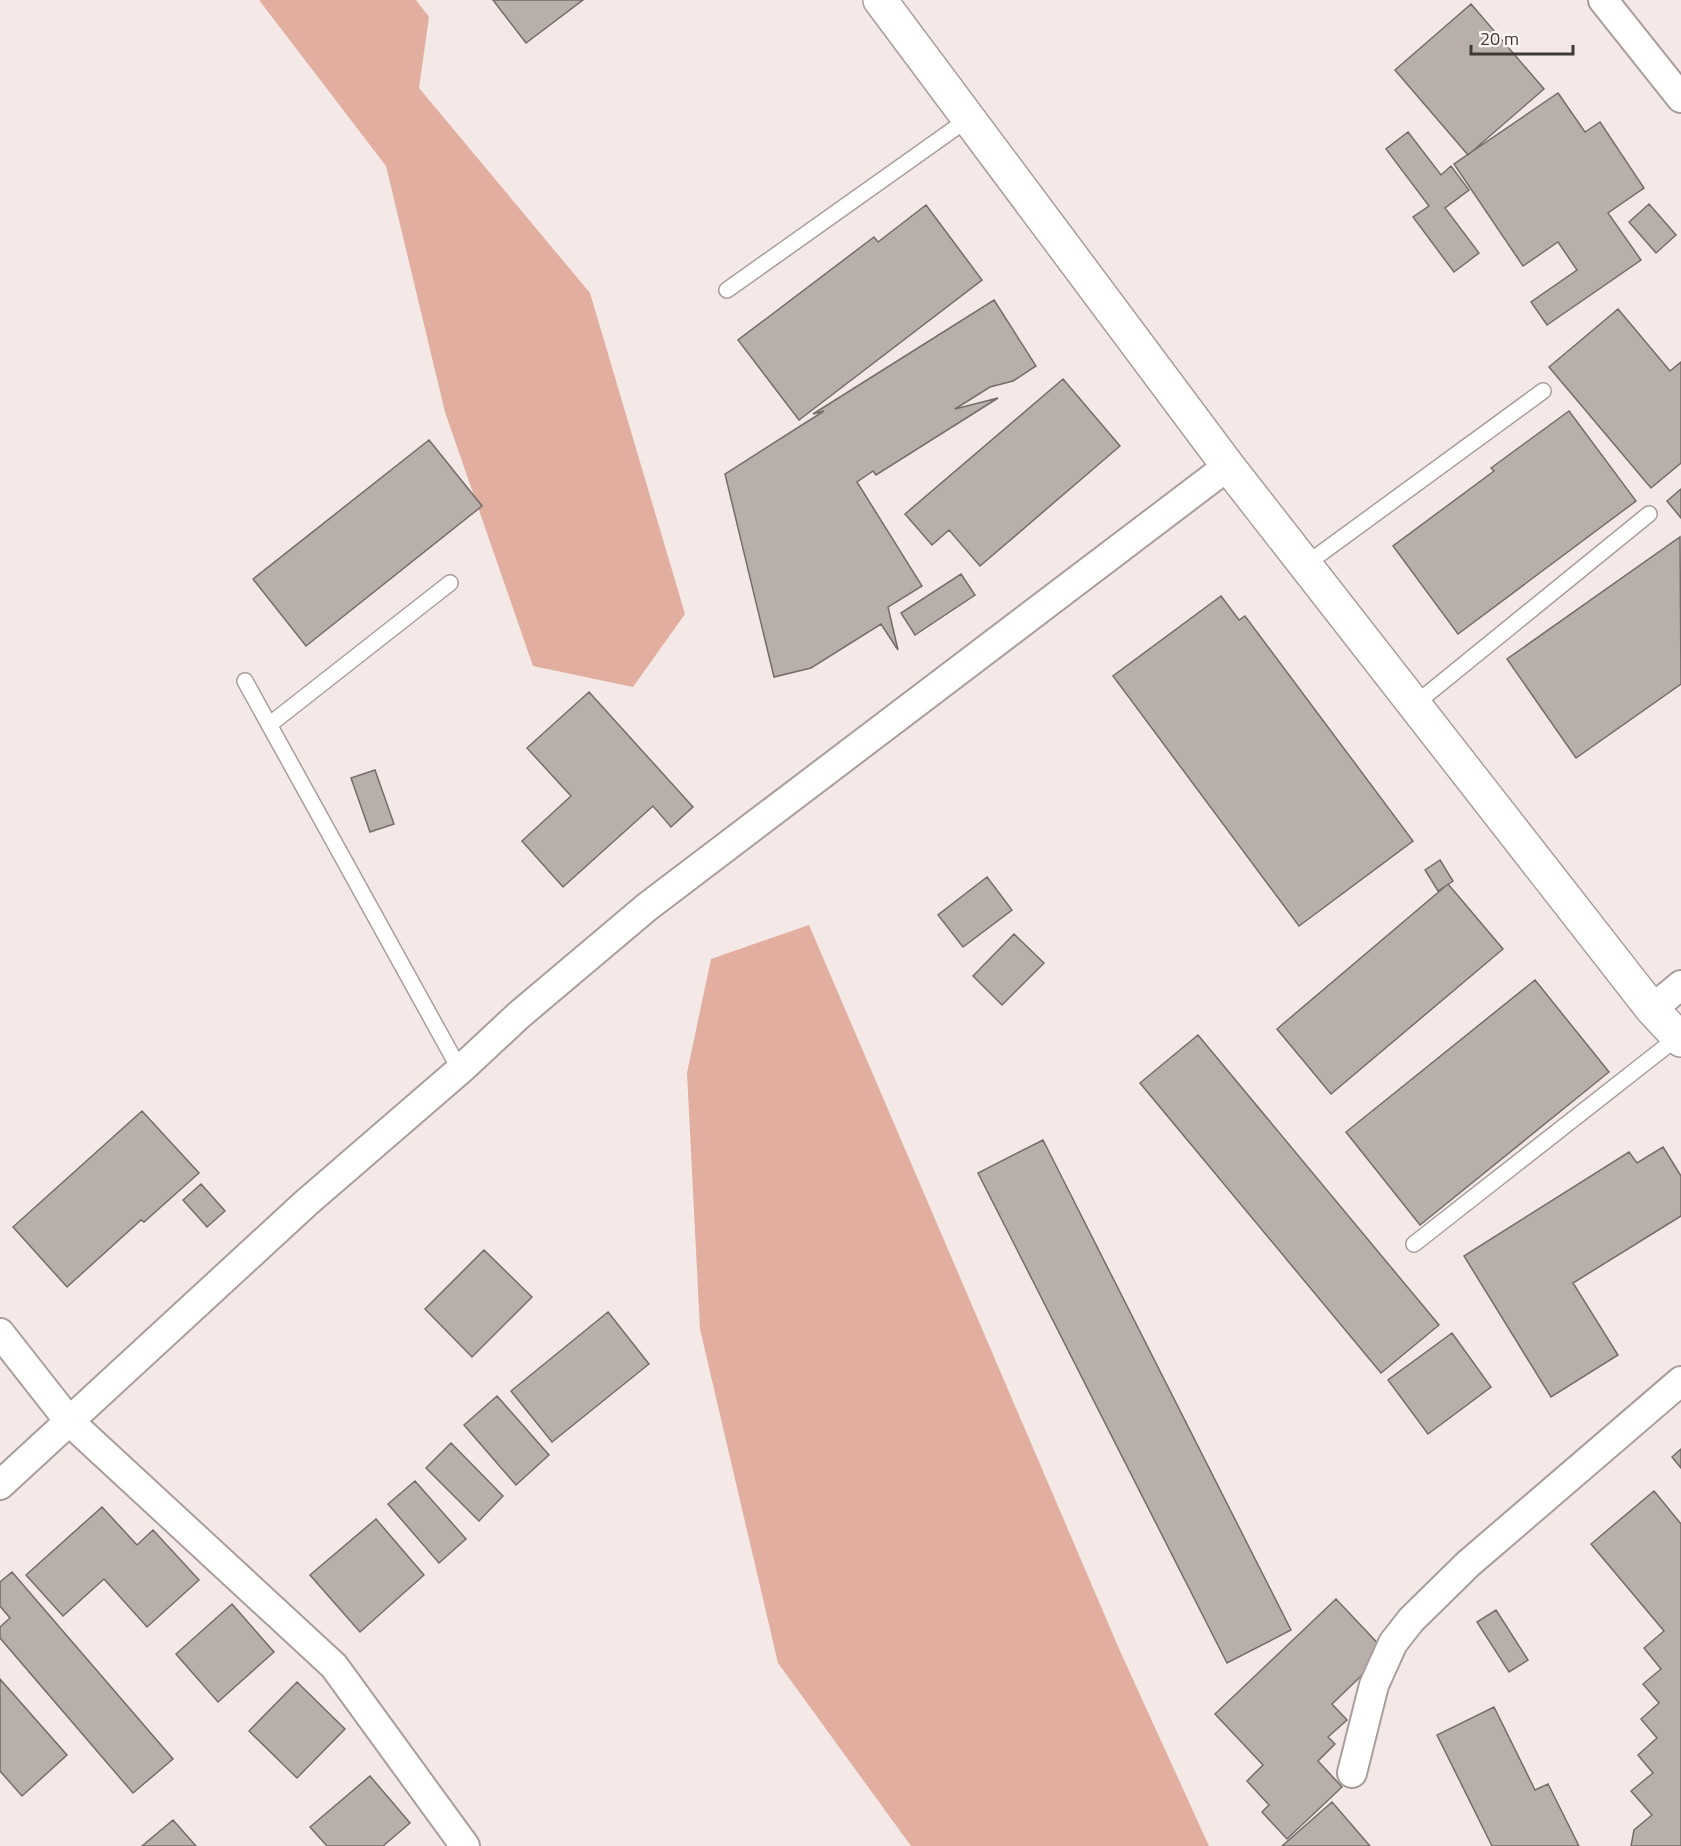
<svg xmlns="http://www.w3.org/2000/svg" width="1681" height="1846" font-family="'Titillium Web',sans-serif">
<rect width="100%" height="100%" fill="#f4e9e6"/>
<!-- green -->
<path fill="#e1ae9f" d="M259 0H416L429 17 419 88 590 293 685 614 633 687 533 666 445 412 386 166Z
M809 925 1120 1651 1209 1846H911L778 1663 700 1329 687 1073 711 959Z"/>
<!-- building -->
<path fill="#b8aeaa" stroke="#766d6a" stroke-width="1.5" d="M493 0H583L526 43Z
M1471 4 1544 89 1468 155 1395 70Z
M1558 93 1585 132 1600 122 1644 188 1608 213 1641 260 1547 325 1531 302 1577 270 1558 242 1523 266 1454 164Z
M1408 132 1441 175 1451 166 1469 190 1445 208 1479 253 1454 272 1413 217 1429 206 1386 149Z
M1649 204 1676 235 1656 253 1629 222Z
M926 205 982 280 799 420 738 340 874 237 878 242Z
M994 300 1036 366 1013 381 990 387 955 409 998 398 876 475 873 471 857 482 922 586 888 607 898 650 881 624 811 668 774 677 725 474 824 411 813 414Z
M1618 309 1670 371 1681 362V463L1651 488 1549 367Z
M1063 379 1120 446 980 566 949 530 932 545 905 514Z
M1569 411 1636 501 1458 634 1393 546 1494 471 1491 468Z
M429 440 482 506 306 646 253 579Z
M1681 489V518L1667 501Z
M1680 537 1681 684 1576 758 1507 659Z
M961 574 975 595 915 635 901 613Z
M1221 596 1239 620 1245 616 1413 841 1299 926 1113 676Z
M589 692 693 807 671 827 653 806 563 887 522 841 571 796 527 748Z
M375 770 394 824 370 832 351 778Z
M1440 860 1453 881 1438 891 1425 870Z
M987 877 1012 910 963 947 938 915Z
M1448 884 1503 949 1331 1094 1277 1029Z
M1014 934 1044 963 1002 1005 973 976Z
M1535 980 1609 1072 1420 1225 1346 1132Z
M1198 1035 1439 1325 1381 1373 1140 1083Z
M142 1111 199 1173 144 1222 141 1220 67 1287 13 1227Z
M1043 1140 1291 1630 1227 1663 978 1173Z
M1663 1147 1681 1176V1216L1573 1283 1618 1355 1551 1397 1464 1256 1629 1152 1637 1163Z
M201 1184 225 1211 207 1227 183 1200Z
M484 1250 532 1297 472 1357 425 1309Z
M608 1312 649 1364 552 1442 511 1391Z
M1452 1333 1491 1387 1428 1434 1388 1380Z
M497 1396 549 1455 516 1485 464 1425Z
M451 1443 503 1496 479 1521 426 1468Z
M1681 1449V1468L1672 1457Z
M415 1481 466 1539 439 1563 388 1504Z
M1654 1491 1681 1524V1846H1631L1634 1830 1652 1815 1631 1791 1653 1773 1638 1755 1657 1738 1641 1719 1659 1703 1643 1684 1661 1669 1644 1648 1664 1631 1591 1544Z
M102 1507 137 1545 153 1530 199 1580 147 1627 104 1579 63 1616 26 1575Z
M376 1519 424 1575 360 1632 310 1575Z
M12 1572 173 1759 133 1793 0 1638V1627L10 1618 0 1606V1582Z
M1336 1599 1386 1652 1332 1704 1347 1720 1328 1737 1335 1744 1318 1761 1342 1787 1287 1839 1262 1812 1269 1805 1247 1781 1263 1765 1215 1714Z
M232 1604 274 1652 218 1702 176 1654Z
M1496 1610 1528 1660 1509 1672 1477 1622Z
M0 1679 67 1755 22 1796 0 1771Z
M297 1682 345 1729 297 1778 249 1731Z
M1494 1707 1535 1790 1548 1784 1579 1846H1492L1437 1735Z
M370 1776 410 1823 383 1846H327L310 1827Z
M1332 1802 1370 1846H1282Z
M173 1820 196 1846H142Z"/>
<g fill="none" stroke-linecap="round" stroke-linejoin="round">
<!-- lane casing -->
<g stroke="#a99e9b" stroke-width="18">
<path id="lane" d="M727 290 968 119
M1305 565 1543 391
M245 681 460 1070
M1414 705 1649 514
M269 725 450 583
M1414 1244 1678 1037"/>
</g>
<!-- street casing -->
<g stroke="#a99e9b" stroke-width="32">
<path id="street" d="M1603 0 1681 98
M1652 1009 1681 985
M0 1333 69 1421 334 1666 465 1846
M0 1485 306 1203 460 1070 519 1015 647 907 1228 466
M1352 1773 1374 1685 1393 1643 1411 1620 1468 1564 1681 1381"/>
</g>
<!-- secondary casing -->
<g stroke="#a99e9b" stroke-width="36">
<path id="secondary" d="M880 0 1228 466 1652 1009 1681 1040"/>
</g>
<!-- lane -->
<use href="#lane" stroke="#fff" stroke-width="15"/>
<!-- street -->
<use href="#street" stroke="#fff" stroke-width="28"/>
<!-- secondary -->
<use href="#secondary" stroke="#fff" stroke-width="33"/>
</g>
<!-- scale -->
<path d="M1471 45v9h102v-9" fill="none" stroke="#3d3937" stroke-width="3"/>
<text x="1480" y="45" font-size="18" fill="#3d3937" stroke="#fef7f5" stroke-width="4.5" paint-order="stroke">20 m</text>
</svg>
